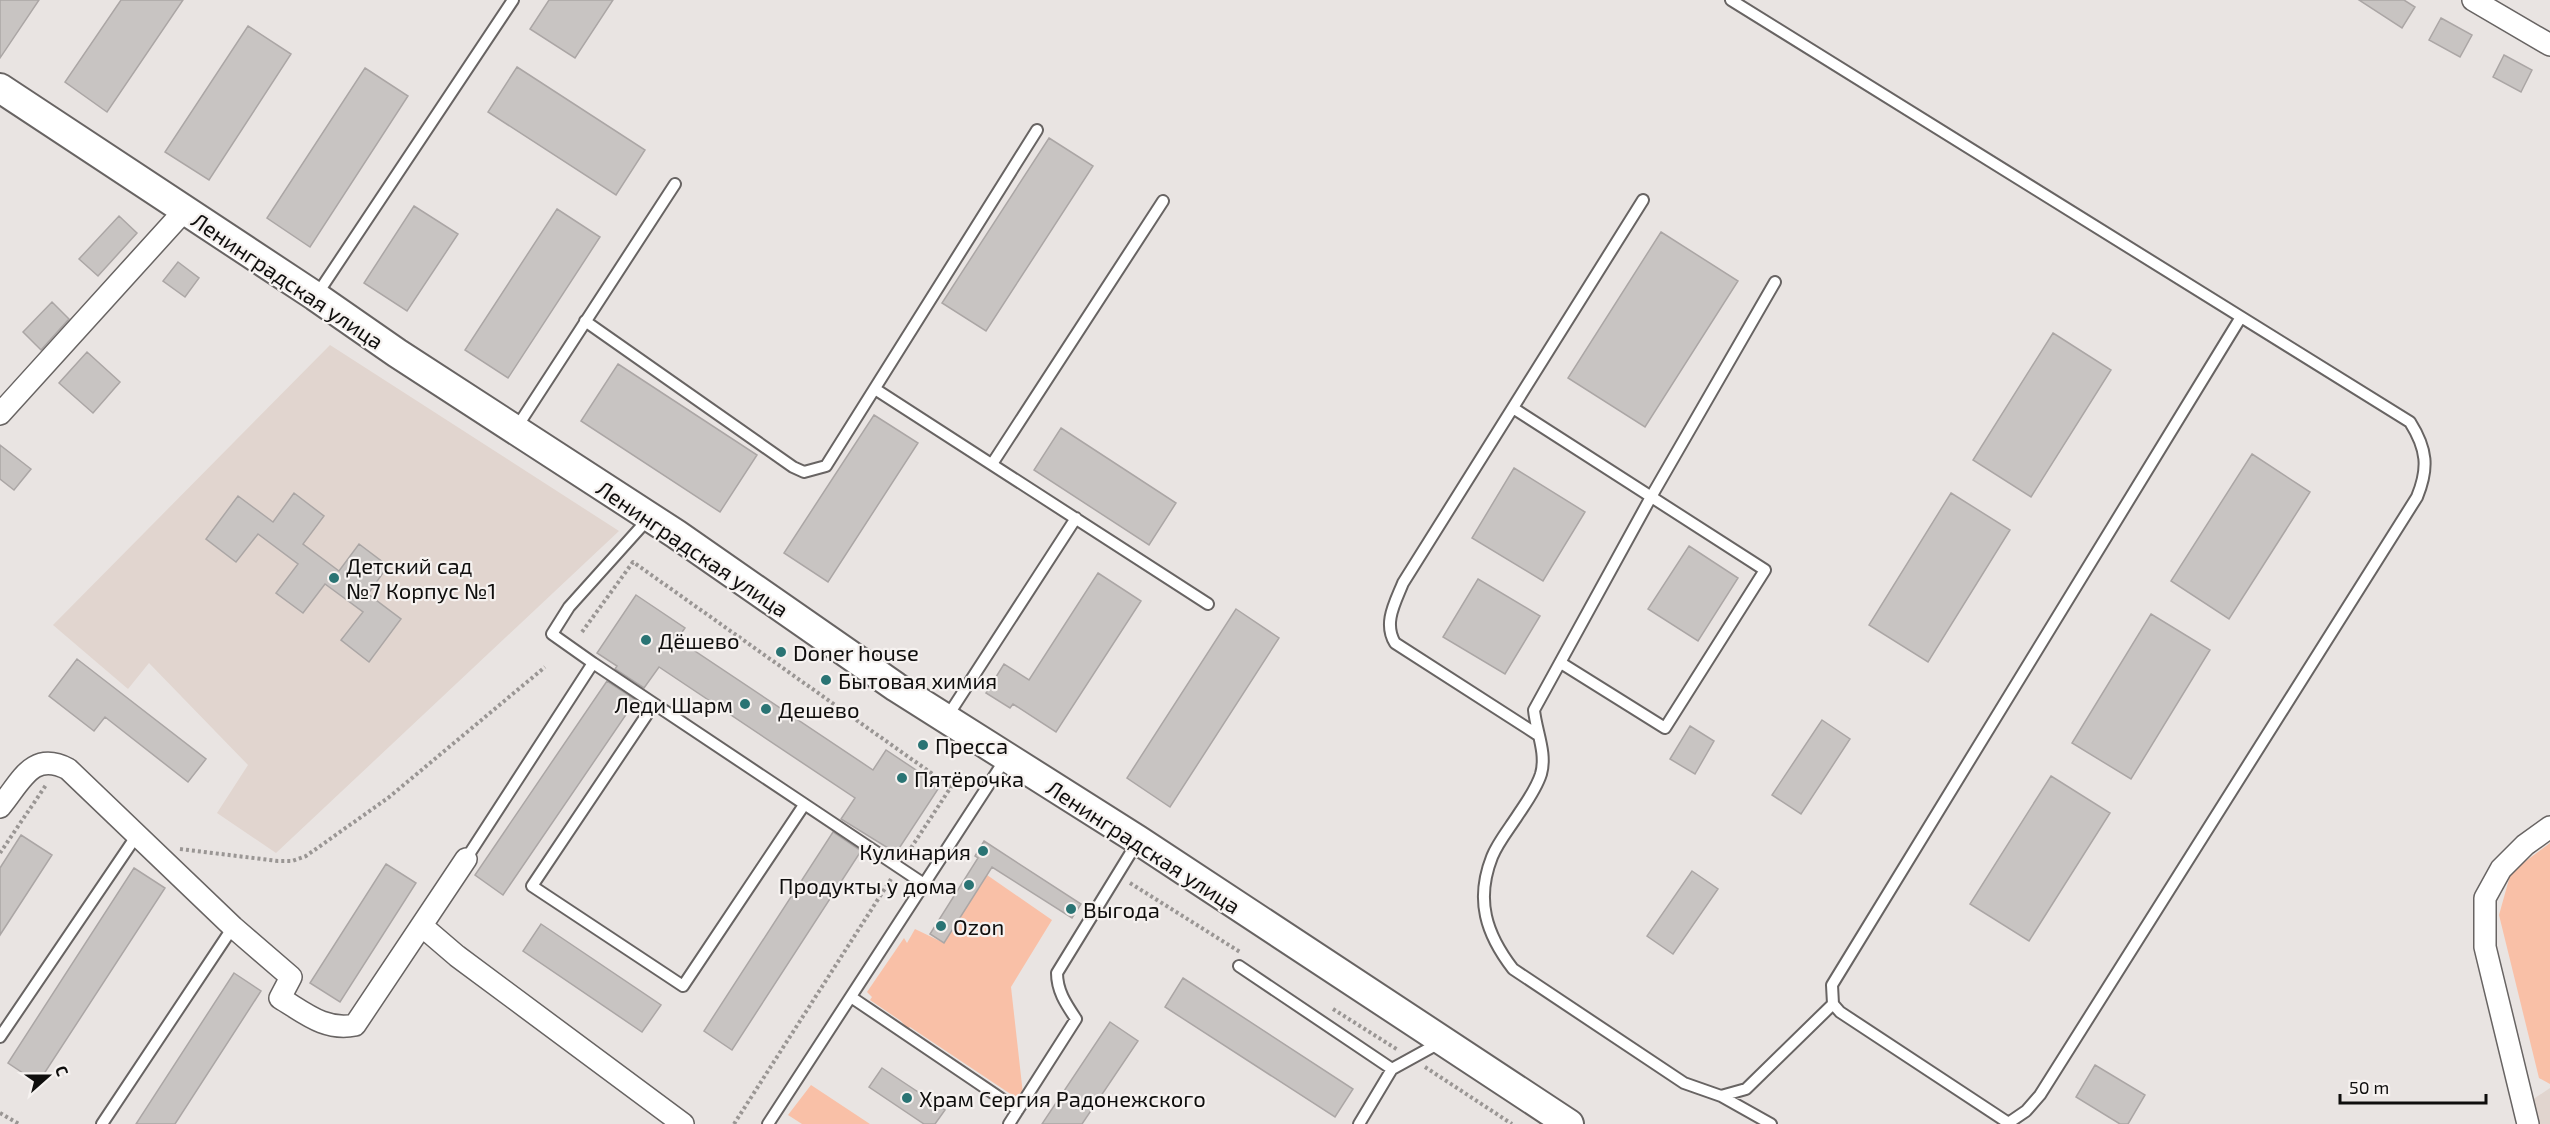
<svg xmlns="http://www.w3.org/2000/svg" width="2550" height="1124" font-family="'Exo 2',sans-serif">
<rect width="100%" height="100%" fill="#e9e4e2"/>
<!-- built -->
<path fill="#e1d5cf" d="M330 345 619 531 276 853 217 813 248 765 149 663 128 689 53 625Z
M2550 1088V1124H2516L2514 1112Z"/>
<!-- green -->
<path fill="#f9c0a7" d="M2550 843V1084L2539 1078 2499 915 2511 872Z
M987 875 1052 920 1011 987 1024 1103 910 1027 908 1029 901 1021 870 1000 872 997 867 992 904 938 907 943 915 929 944 943Z
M811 1085 870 1124H802L788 1115Z"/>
<!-- building -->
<path fill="#c8c4c2" stroke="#aba6a5" stroke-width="1.5" d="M0 0H39L0 58Z
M121 0H183L107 112 65 82Z
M549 0H613L575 58 530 29Z
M2359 0H2404L2415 7 2402 28Z
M2441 18 2472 35 2460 57 2429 40Z
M248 26 291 54 209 180 165 152Z
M2504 55 2532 70 2521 92 2493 77Z
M517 67 645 150 616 195 488 112Z
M365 68 408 96 310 247 267 218Z
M1049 138 1093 166 986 331 942 303Z
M414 206 458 234 407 311 364 283Z
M557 209 600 237 508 378 465 350Z
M119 216 137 233 98 276 79 259Z
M1661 232 1738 281 1645 427 1568 378Z
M178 262 199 278 185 297 163 281Z
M52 302 69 319 41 350 23 332Z
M2053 333 2111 370 2031 497 1973 460Z
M87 352 120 382 93 413 59 383Z
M618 364 757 455 720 512 581 421Z
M874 415 918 443 828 582 784 553Z
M1061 428 1176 503 1149 545 1034 470Z
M0 445 31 469 14 490 0 479Z
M2252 454 2310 492 2229 619 2171 581Z
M1514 468 1585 512 1543 581 1472 538Z
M294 493 324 516 303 544 339 571 359 544 388 566 368 594 401 619 369 662 341 640 363 612 325 584 303 613 276 593 298 564 258 534 236 562 206 539 238 496 273 522Z
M1951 493 2010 530 1928 662 1869 625Z
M1689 546 1738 578 1698 641 1648 609Z
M1098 573 1141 601 1056 732 1013 704 1010 708 986 693 1004 664 1029 680Z
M1478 579 1540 616 1505 674 1443 637Z
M636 595 685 628 677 639 873 770 886 750 940 786 896 853 841 819 855 798 659 667 644 688 615 669 617 666 597 653Z
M1236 609 1279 638 1170 807 1127 778Z
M2151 614 2210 650 2131 779 2072 743Z
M77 659 206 759 188 782 105 717 94 731 49 696Z
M607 681 636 700 503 895 475 875Z
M1822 720 1850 739 1801 814 1772 795Z
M1690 726 1714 741 1695 774 1670 759Z
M2051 776 2110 813 2029 941 1970 904Z
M833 832 861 851 732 1050 704 1031Z
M21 835 52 855 0 935V868Z
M984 841 1081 904 1072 918 992 867 944 943 930 934 978 858 975 856Z
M386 864 416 883 340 1002 310 983Z
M134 868 165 888 38 1083 8 1063Z
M1692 871 1718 889 1673 954 1647 936Z
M541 924 661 1005 642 1032 523 951Z
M234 973 261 991 175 1124H136Z
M1183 978 1353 1089 1335 1117 1165 1007Z
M1110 1022 1138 1041 1082 1124H1042Z
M2095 1065 2145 1095 2128 1124H2120L2076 1097Z
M882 1068 945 1110 935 1124H924L869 1087Z"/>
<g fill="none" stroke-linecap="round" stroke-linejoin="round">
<!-- lane casing -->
<g stroke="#686463" stroke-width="14">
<path id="lane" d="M1731 0 2410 422C2427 449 2429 468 2417 497L2040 1095 2026 1111 2007 1124
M316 296 513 0
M585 321 793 467 804 472 826 466 1037 130
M875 389 1208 604
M1513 408 1765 570 1665 728 1561 663
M515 430 675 184
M992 464 1163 201
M593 663 924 884
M654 704 532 886 683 986 804 805
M947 717 1076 518
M1538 735 1395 643C1383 623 1395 603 1403 583L1643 200
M466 859 593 663 552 634 569 607 649 518
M1239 966 1392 1069
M851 997 1018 1110
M0 1037 137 835
M1721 1096 1746 1089 1833 1004
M102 1124 233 927
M768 1124 1006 758
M1009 1124 1076 1019C1066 1004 1057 991 1057 973L1138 841
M1359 1124 1392 1069 1441 1042
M1771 1124 1721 1096 1684 1083 1513 969C1486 934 1475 900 1492 857 1497 844 1508 830 1516 818 1525 804 1536 790 1541 774 1547 753 1536 731 1534 710L1651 497 1775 282
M2010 1124 1840 1012 1833 1004 1832 985 2241 317"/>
</g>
<!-- street casing -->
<g stroke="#686463" stroke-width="24">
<path id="street" d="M2473 0 2550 45
M0 414 184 211
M0 807C21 782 32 750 68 769L233 927 291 977 280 998C305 1013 325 1031 355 1025L466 859
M422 926 457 956 683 1124
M2528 1124 2485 947V898L2501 869 2525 845 2550 827"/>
</g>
<!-- secondary casing -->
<g stroke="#686463" stroke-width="32">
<path id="secondary" d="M0 88 315 296 397 353 676 534 896 687 1138 840 1569 1124"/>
</g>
<!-- path -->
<path stroke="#9a9694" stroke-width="4" stroke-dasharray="3 3" stroke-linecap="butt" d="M582 632 633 562 951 787 905 857
M180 849 278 861H292L306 856 388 798 545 667
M0 853 46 785
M1130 883 1240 952
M1333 1009 1398 1050
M1425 1067 1512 1124
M0 1113 19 1124
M734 1124 891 879"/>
<!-- lane -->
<use href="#lane" stroke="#fff" stroke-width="10"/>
<!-- street -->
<use href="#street" stroke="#fff" stroke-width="21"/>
<!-- secondary -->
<use href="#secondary" stroke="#fff" stroke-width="28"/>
</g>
<!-- markers -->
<g fill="#2a7474" stroke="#f6f2f0" stroke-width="2">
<circle cx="334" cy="578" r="6"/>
<circle cx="646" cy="640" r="6"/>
<circle cx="781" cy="652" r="6"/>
<circle cx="826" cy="680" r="6"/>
<circle cx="745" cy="704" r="6"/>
<circle cx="766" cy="709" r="6"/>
<circle cx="923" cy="745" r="6"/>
<circle cx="902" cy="778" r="6"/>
<circle cx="983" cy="851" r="6"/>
<circle cx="969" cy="885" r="6"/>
<circle cx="1071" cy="909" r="6"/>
<circle cx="941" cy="926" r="6"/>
<circle cx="907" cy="1098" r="6"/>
</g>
<g text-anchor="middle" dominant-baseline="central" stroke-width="4.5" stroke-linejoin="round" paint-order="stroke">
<!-- street labels -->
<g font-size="22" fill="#0f0e0d" stroke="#f6f2f0">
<text transform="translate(288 280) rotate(34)">Ленинградская улица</text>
<text transform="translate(693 548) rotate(34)">Ленинградская улица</text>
<text transform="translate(1144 846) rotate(33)">Ленинградская улица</text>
</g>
<!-- poi labels -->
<g font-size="22" fill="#0f0e0d" stroke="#f6f2f0" text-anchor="start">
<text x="346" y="565">Детский сад<tspan x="346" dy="25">№7 Корпус №1</tspan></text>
<text x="658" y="640">Дёшево</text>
<text x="793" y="652">Doner house</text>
<text x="838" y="680">Бытовая химия</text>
<text x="733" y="704" text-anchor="end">Леди Шарм</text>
<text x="778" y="709">Дешево</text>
<text x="935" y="745">Пресса</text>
<text x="914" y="778">Пятёрочка</text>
<text x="971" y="851" text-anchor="end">Кулинария</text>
<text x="957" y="885" text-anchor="end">Продукты у дома</text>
<text x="1083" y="909">Выгода</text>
<text x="953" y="926">Ozon</text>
<text x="919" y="1098">Храм Сергия Радонежского</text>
</g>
</g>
<!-- north arrow -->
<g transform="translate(48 1076) rotate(69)" stroke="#f6f2f0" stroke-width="4.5" paint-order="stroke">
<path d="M0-4.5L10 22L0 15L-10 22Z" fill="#0f0e0d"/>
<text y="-9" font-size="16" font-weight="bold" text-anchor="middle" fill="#0f0e0d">С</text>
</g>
<!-- scale -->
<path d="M2340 1094v9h146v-9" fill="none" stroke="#0f0e0d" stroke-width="3"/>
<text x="2349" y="1094" font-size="18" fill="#0f0e0d" stroke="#f6f2f0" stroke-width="4.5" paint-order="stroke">50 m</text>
</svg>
